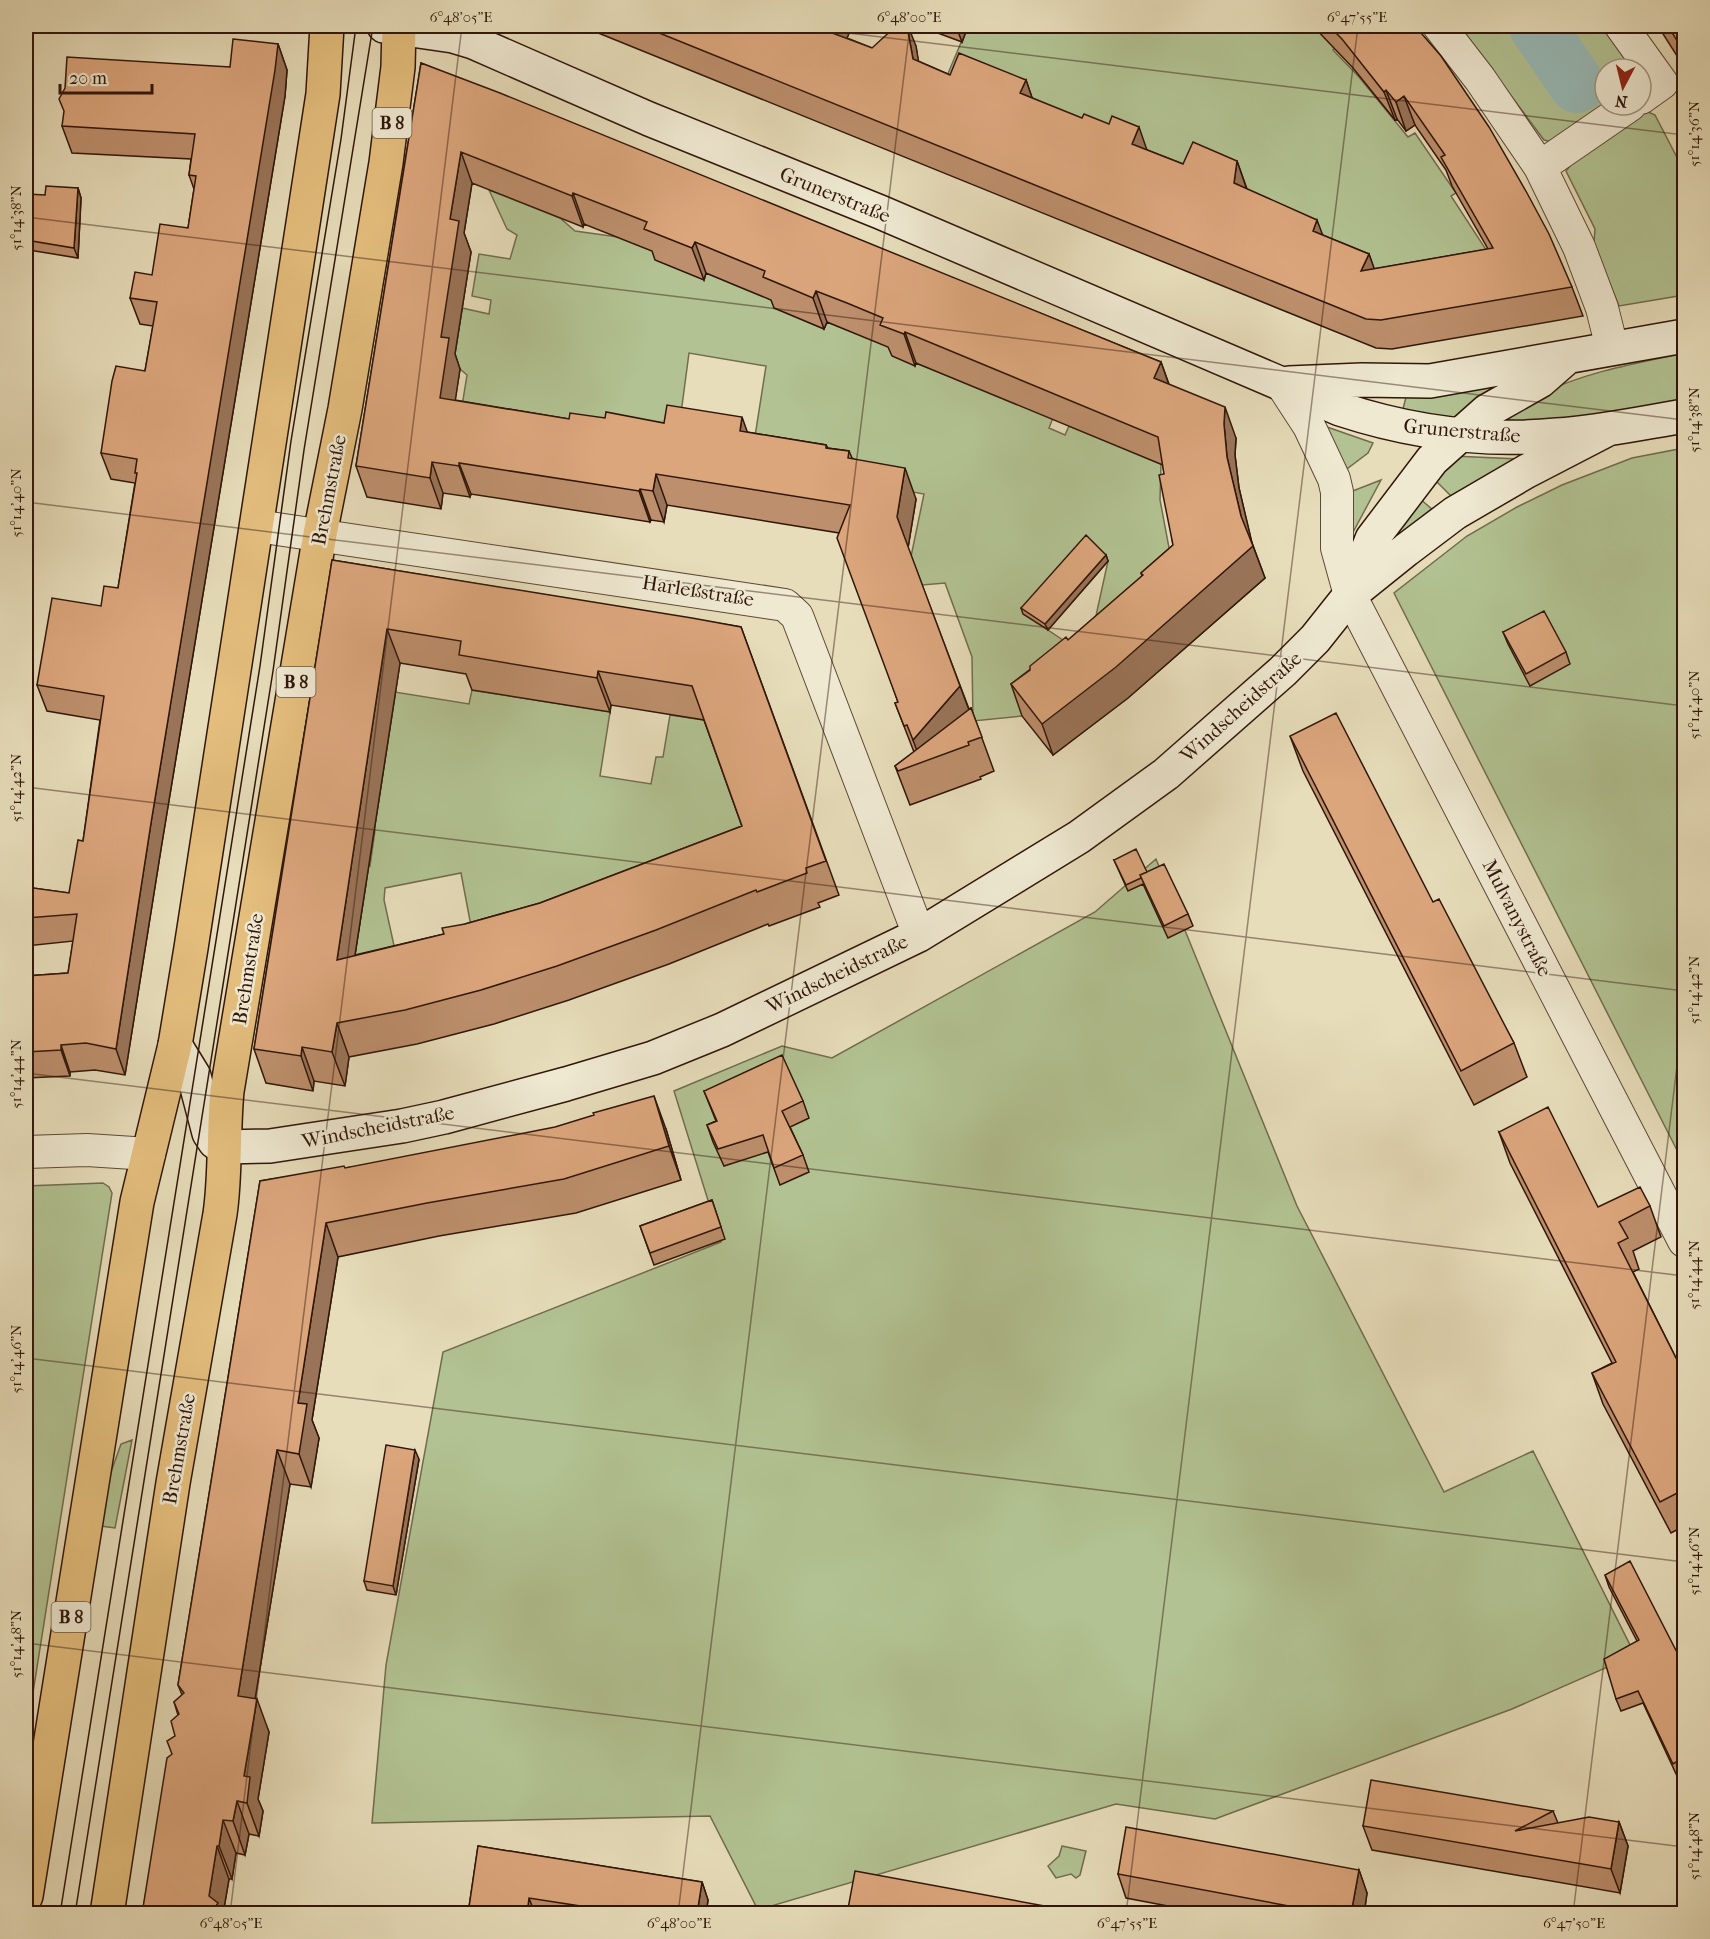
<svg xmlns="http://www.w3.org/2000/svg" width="1710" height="1939" font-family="'IM FELL French Canon',serif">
<rect width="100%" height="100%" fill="#e7ddba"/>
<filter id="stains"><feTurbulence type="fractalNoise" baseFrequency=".00333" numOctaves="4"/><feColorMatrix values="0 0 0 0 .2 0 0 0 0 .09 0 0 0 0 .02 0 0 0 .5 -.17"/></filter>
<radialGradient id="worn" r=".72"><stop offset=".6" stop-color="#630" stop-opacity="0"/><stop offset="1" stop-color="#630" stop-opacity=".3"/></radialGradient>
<!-- green -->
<path fill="#b2c292" stroke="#716c4e" stroke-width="1.5" d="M968 26H1297L1303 30 1307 26H1316L1337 46 1333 50 1359 77 1408 137 1415 133 1456 193 1451 196 1494 262 1397 298 936 102Z
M1459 26H1610L1638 69H1605V105L1556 143 1544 140Z
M1646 111 1655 115 1684 171V295L1619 306 1594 244 1595 229 1566 171 1573 162 1639 114Z
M489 190 560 218 575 231 618 237 658 253 656 260 703 279 706 273 777 301 774 308 824 329 827 322 895 349 916 363 1053 418 1049 428 1065 435 1069 426 1161 464 1160 500 1170 553 1092 634 1108 561 1088 542 1048 630 1091 659 1022 716 973 721 972 657 945 583 922 585 918 574 908 571 924 494 751 462 766 366 689 353 678 436 462 406 467 375 460 369 452 368 462 308 489 314 491 300 472 296 479 254 510 259 517 235 507 229Z
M1684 353V403L1577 420 1498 421C1512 412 1526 402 1541 394 1585 372 1637 363 1684 353Z
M1492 386V389L1455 421 1402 413 1406 397Z
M1327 427 1373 443 1368 453 1344 471 1325 429Z
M1684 448V1164L1394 593 1467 536 1517 507 1562 485 1632 458Z
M1453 456 1518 459 1453 498 1434 479Z
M1381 480 1351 536 1350 492Z
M1419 498 1433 510 1383 549Z
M472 690 610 712 600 776 651 784 656 757H663L670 715 704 720 756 866 477 958 461 873 385 888 384 900 402 982 347 1004 366 884 365 866H370L375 830 367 828 395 692 469 704Z
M1156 859 1297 1206 1444 1492 1533 1451 1635 1655 1512 1709 1215 1819 1116 1804 758 1910 710 1816 372 1823 386 1665 443 1352 721 1242 674 1091 782 1046 832 1058 1095 912Z
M103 1183 109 1187 112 1193 26 1737V1186Z
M132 1440 115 1528 101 1526 105 1489 121 1444Z
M1062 1846 1086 1851 1080 1875 1076 1878 1071 1874 1056 1878 1048 1866 1059 1856Z"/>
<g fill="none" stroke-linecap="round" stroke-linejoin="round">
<!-- river -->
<path stroke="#98bab7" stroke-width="56" d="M1537 26 1577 85"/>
<!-- street casing -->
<g stroke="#5e4836" stroke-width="34">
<path id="street" d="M1439 26 1480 79 1540 167 1579 247 1602 308 1612 348
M1621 26 1662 83 1641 98
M1540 167 1630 105
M1281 383 1309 426 1334 479 1337 492V548L1350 595 1684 1241
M257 526 785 605 797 616 919 935
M26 1152 87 1150 149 1154"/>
</g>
<!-- secondary casing -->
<g stroke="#30160a" stroke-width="36">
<path id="secondary" d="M384 26 453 36 473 42 649 119 880 212 1340 409C1410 432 1484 442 1557 435 1600 432 1642 423 1684 416
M1289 383 1362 380 1430 381 1684 336
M1351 593 1372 539 1432 460 1487 411 1540 381 1564 360
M175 1045 194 1076 209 1133 215 1142 224 1147 270 1146 402 1126 444 1117 566 1084 653 1058 722 1030 919 935 1079 837 1166 774 1283 671 1315 639 1350 595 1406 550 1455 513 1527 471 1608 429"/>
</g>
<!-- primary casing -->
<g stroke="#30160a" stroke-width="36">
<path id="primary" d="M26 1896 137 1202 175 1045 191 948 323 94 327 26
M107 1914 173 1483 220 1214C226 1173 223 1132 227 1091L320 534 345 409 386 163 398 67 399 26"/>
</g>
<!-- street -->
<use href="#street" stroke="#efe9d2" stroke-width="32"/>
<!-- secondary -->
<use href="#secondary" stroke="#efe9d2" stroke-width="33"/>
<!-- primary -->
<use href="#primary" stroke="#e4be7d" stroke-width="33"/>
<!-- tram -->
<path stroke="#30160a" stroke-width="1.5" d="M60 1914 260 666 291 441 341 139 356 26
M75 1914 273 671 304 450 373 26"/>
</g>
<!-- wall -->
<path fill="#bd8f6c" stroke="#30160a" stroke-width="1.5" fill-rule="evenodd" d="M581 26H852L847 38 872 48 916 46 918 61 950 75 1026 80 1032 98 1147 150 1183 164 1237 161 1247 189 1322 235 1369 254 1374 269 1488 249 1452 186 1446 170 1415 125 1406 131 1397 119 1395 120 1353 68 1313 26H1415L1572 287 1583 316 1392 349 1376 348Z
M919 26H968L962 42Z
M1658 26H1684V67Z
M278 44 287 70 285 96 161 849 125 1075 95 1070 70 1072V1076L26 1078V976L68 973 73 941 26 946V887L69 893 83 841 100 720 47 711 37 685 101 606 118 588 135 483 111 479 101 453 145 371 153 326 140 324 130 298 152 275 188 228 194 189 189 175 191 159 72 153 62 126 230 67Z
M421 63 1161 362 1169 384 1236 438 1235 455 1239 488 1251 540 1265 578 1128 698 1053 755 1022 716 1011 684 1068 640 1142 576 1141 573 1173 545 1163 465 916 363 915 366 892 356 888 347 827 322 824 329 774 308 771 300 737 286 706 273 704 280 655 260 652 251 584 224 583 227 472 183 464 233 471 252 455 354 460 369 455 400 569 419 605 418 664 423 747 432 826 445 828 448 849 451 852 458 916 499 908 548 969 709 971 708 994 771 980 777 981 779 910 805 895 766 914 752 895 703 898 702 839 533 667 505 664 522 651 520 650 522 471 494 470 497 443 493 441 509 367 497 356 466Z
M78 188 81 198 78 258 29 250 26 240 45 195Z
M1106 555 1108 561 1048 630 1023 614 1021 608Z
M332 560 741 627 839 895 818 903 820 907 769 926 768 924 669 964 569 1000 494 1024 417 1044 349 1057 345 1086 314 1081 313 1091 266 1083 254 1049ZM400 663 466 674 472 690 610 712 611 705 704 720 742 826 540 903 465 924 444 934 355 955Z
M1503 632 1566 652 1570 664 1530 686 1508 644Z
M1290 736 1433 902 1514 1043 1527 1077 1474 1105 1303 771Z
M1114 860 1147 872 1188 914 1193 926 1168 938 1143 884 1128 891Z
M704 1091 803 1101 809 1118 790 1127 803 1155 809 1172 780 1185 768 1152 724 1166 713 1142 707 1125 716 1121Z
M666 1129 681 1180 576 1213 439 1236 338 1257 312 1420 319 1438 311 1487 290 1484 255 1699 269 1732 258 1799 263 1811 259 1836 249 1834 245 1855 236 1853 232 1879H229L223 1914H142L172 1754 178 1715 174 1702 182 1695 178 1685 260 1181 345 1168Z
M1499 1132 1598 1207 1650 1206 1661 1237 1633 1251 1639 1269 1633 1272 1684 1374V1526L1671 1533 1603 1404 1592 1373 1612 1363 1510 1163Z
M712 1200 725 1239 654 1265 640 1226Z
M419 1459 396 1595 367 1590 364 1581Z
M1605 1575 1684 1666V1772L1677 1776 1643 1703 1621 1711 1616 1699 1637 1641 1609 1587Z
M1553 1811 1558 1823 1619 1822 1628 1846 1620 1893 1372 1850 1363 1826Z
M478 1846 702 1882 708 1900 706 1914H468Z
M1359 1870 1367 1893 1364 1914H1210L1126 1898 1118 1874Z"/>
<!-- shaded-wall -->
<path fill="#9a7458" stroke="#30160a" stroke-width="1.5" d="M829 26H852L838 60 827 31Z
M907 26H908L916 46 923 88 913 59Z
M956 26H968L962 42Z
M278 44 287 70 285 96 161 849 125 1075 116 1049 151 823Z
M1026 80 1036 109 1020 93Z
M1386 90 1397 119 1395 120 1384 92Z
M1404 96 1415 125 1406 131 1396 102Z
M1139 127 1149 156 1132 144Z
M461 152 472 183 464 233 471 252 455 354 460 369 451 429 440 398 441 337 450 219Z
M1237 161 1247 190 1234 183Z
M78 188 81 198 78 258 74 248Z
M573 193 584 224 583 227 572 196Z
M1317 220 1328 249 1313 231Z
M695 242 706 273 704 280 692 248Z
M1369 254 1379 282 1361 271Z
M816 291 827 322 824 329 813 298Z
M905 332 916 363 915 366 904 334Z
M1161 362 1172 394 1154 378Z
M1225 407 1236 438 1235 455 1239 488 1253 547V546L1265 578 1128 698 1053 755 1042 724 1241 516 1227 457 1224 424Z
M742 417 753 448 740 431Z
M432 462 443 493 441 509 430 478Z
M459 463 471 494 470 497 459 466Z
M905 468 916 499 908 548 897 517Z
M656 474 667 505 664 522 653 491Z
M640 489 651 520 650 522 639 491Z
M1106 555 1108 561 1048 630 1045 624Z
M387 629 400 663 349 994 337 960Z
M598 671 611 705 610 712 597 678Z
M960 686 972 718 921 762 913 740Z
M337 1023 349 1057 345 1086 332 1052Z
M61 1045 70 1072V1076L61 1050Z
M302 1047 314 1081 313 1091 301 1056Z
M654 1096 666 1129 681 1180 669 1146Z
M326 1223 338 1257 312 1420 319 1438 311 1487 299 1454 298 1403Z
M277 1450 290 1484 250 1730 238 1696Z
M415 1450 419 1459 396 1595 393 1586Z
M257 1699 269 1732 258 1799 263 1811 259 1836 247 1803 244 1776Z
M237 1801 249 1834 245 1855 233 1821Z
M223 1820 236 1853 232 1879 219 1846Z
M1619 1822 1628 1846 1620 1893 1611 1869Z
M217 1846 229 1879 223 1914H210L209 1896Z
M1359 1870 1367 1893 1364 1914H1351Z
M702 1882 708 1900 706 1914H697Z
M529 1898 535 1914H527Z"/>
<!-- building -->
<path fill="#dca67d" stroke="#30160a" stroke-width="1.5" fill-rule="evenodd" d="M642 26H829L827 31 872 48 896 26H907L913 59 950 75 959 53 1026 80 1020 93 1082 118 1084 114 1109 124 1112 116 1139 127 1132 144 1183 164 1193 142 1237 161 1234 183 1317 220 1313 231 1369 254 1361 271 1493 248 1441 157 1445 155 1404 96 1396 102 1386 90 1384 92 1342 39 1329 26H1415L1441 56 1489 127 1527 193 1549 234 1572 287 1381 320 1366 319Z
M1668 26H1684V52Z
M233 39 278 44 275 70 151 823 116 1049 86 1043 61 1045V1050L26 1052V976L68 973 77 914 26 918V887L69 893 78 840 83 841 104 696 37 685 52 598 101 606 104 586 118 588 137 473H135L137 459 101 453 112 381 116 366 145 371 157 302 130 298 135 272 152 275 160 224 188 228 196 176 189 175 195 134 62 126 64 111 59 99 65 88 67 57 230 67Z
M421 63 500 93 1161 362 1154 378 1225 407 1224 424 1227 457 1241 516 1253 546 1116 667 1042 724 1011 684 1030 670V666L1066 637 1068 640 1143 575 1141 573 1173 545 1159 475 1164 474 1158 437 905 332 904 334 880 325 883 318 847 303 816 291 813 298 763 277 765 271 726 255 695 242 692 248 644 229 647 222 573 193 572 196 461 152 450 219 459 221 441 337 449 338 440 398 569 419 570 413 605 418 606 412 664 423 667 405 742 417 740 431 826 445V448L849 451 848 458 905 468 897 517 960 686 913 740 907 725 904 726 895 703 898 702 837 538 850 505 656 474 653 491 640 489 639 491 459 463V466L432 462 430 478 356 466Z
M46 186 78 188 74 248 26 240 27 194 45 195Z
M1086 535 1106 555 1045 624 1021 608Z
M332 560 692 618 741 627 826 861 806 868 807 873 757 892 756 890 656 930 557 966 481 990 405 1010 337 1023 332 1052 302 1047 301 1056 254 1049ZM387 629 461 641 459 655 597 678 598 671 692 686 742 826 540 903 465 924 442 928 444 934 337 960Z
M1544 611 1566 652 1526 674 1503 632Z
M971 708 982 737 968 742 969 745 898 771 895 766Z
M1336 713 1433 902 1439 899 1514 1043 1461 1071 1290 736Z
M1136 849 1147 872 1140 875 1141 878 1126 885 1114 860Z
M1164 864 1188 914 1164 926 1140 875Z
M782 1055 803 1101 782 1111 803 1155 774 1168 763 1135 718 1149 707 1125 717 1121 704 1091Z
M654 1096 669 1146 564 1179 427 1203 326 1223 298 1403 307 1404 299 1454 277 1450 238 1696 257 1699 244 1776 250 1777 247 1803 237 1801 233 1821 223 1820 219 1846H217L209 1896 218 1903 210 1914H142L167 1758 172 1754 167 1741 175 1736 171 1721 179 1714 174 1702 184 1693 178 1685 260 1181 344 1166 345 1168 555 1127 594 1115 593 1113Z
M1548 1107 1598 1207 1640 1187 1650 1206 1619 1222 1628 1238 1618 1243 1684 1374V1492L1683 1490 1660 1502 1592 1373 1616 1362 1499 1132Z
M712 1200 721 1227 650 1253 640 1226Z
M386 1445 415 1450 393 1586 364 1581Z
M1630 1561 1684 1666V1757L1673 1764 1638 1691 1616 1699 1604 1659 1639 1640 1605 1575Z
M1371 1780 1553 1811 1515 1831 1589 1817 1619 1822 1611 1869 1363 1826Z
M1684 1811V1836L1680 1812Z
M1126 1827 1359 1870 1351 1914H1332L1118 1874Z
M478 1846 702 1882 697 1914H579L580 1906 529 1898 527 1914H468Z
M855 1871 1088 1914H847Z"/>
<!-- ticks -->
<path fill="none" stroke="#30160a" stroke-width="1.5" stroke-opacity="0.45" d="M791 26 1684 135M26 217 1684 420M26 502 1684 706M26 787 1684 991M26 1073 1684 1276M26 1358 1684 1562M26 1643 1684 1847M230 1914 462 26M678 1914 910 26M1126 1914 1358 26M1573 1914 1684 1009"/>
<g text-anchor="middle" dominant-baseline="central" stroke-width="5" stroke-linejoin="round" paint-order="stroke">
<!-- shield labels -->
<g fill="#efe9d2" stroke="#695546" stroke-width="1.5">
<rect x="372.5" y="108" width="39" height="30" rx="4.5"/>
<rect x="276.5" y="667" width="39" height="30" rx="4.5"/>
<rect x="51.5" y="1602" width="39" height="30" rx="4.5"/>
</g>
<g font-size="18" font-weight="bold" fill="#30160a">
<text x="392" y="123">B 8</text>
<text x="296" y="682">B 8</text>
<text x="71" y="1617">B 8</text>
</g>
<!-- street labels -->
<g font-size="20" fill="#30160a" stroke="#efe9d2">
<text transform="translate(835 195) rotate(22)">Grunerstraße</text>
<text transform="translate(1462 431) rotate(5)">Grunerstraße</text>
<text transform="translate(329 490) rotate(-79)">Brehmstraße</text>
<text transform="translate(698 591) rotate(9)">Harleßstraße</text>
<text transform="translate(1241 707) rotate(-42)">Windscheidstraße</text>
<text transform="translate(1517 918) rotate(63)">Mulvanystraße</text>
<text transform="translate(248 969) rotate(-81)">Brehmstraße</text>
<text transform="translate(837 974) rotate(-26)">Windscheidstraße</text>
<text transform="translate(378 1127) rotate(-11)">Windscheidstraße</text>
<text transform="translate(179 1449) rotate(-80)">Brehmstraße</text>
</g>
</g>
<!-- margin -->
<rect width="1710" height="1939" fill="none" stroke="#e7ddba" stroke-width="66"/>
<!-- north arrow -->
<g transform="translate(1623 87) rotate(187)"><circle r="28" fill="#efe9d2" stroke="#a39582" stroke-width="1.5"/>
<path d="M0-4.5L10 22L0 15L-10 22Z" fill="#8f2418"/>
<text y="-9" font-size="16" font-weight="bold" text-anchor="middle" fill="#30160a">N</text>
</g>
<!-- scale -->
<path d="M60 84v9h92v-9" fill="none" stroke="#30160a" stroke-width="3"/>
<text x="69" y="84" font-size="18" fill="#30160a" stroke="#efe9d2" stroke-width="4.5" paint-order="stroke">20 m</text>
<rect x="33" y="33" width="1644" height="1873" fill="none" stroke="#30160a" stroke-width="2"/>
<g font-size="15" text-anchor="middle" fill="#30160a">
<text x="461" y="22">6°48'05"E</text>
<text x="909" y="22">6°48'00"E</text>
<text x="1357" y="22">6°47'55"E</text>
<text transform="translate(1694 134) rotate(-90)" y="5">51°14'36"N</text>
<text transform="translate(16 218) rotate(-90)" y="5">51°14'38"N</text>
<text transform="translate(1694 420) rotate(-90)" y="5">51°14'38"N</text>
<text transform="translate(16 503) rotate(-90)" y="5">51°14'40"N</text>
<text transform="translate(1694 705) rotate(-90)" y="5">51°14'40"N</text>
<text transform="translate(16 788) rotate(-90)" y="5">51°14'42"N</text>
<text transform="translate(1694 990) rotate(-90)" y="5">51°14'42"N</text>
<text transform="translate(16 1074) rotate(-90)" y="5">51°14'44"N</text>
<text transform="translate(1694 1275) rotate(-90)" y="5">51°14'44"N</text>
<text transform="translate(16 1359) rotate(-90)" y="5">51°14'46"N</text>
<text transform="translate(1694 1561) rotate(-90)" y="5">51°14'46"N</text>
<text transform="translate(16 1644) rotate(-90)" y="5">51°14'48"N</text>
<text transform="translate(1694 1846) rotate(-90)" y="5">51°14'48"N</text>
<text x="231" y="1928">6°48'05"E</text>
<text x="679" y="1928">6°48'00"E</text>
<text x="1127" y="1928">6°47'55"E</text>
<text x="1574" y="1928">6°47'50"E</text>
</g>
<rect width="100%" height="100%" filter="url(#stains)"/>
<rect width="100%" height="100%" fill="url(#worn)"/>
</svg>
